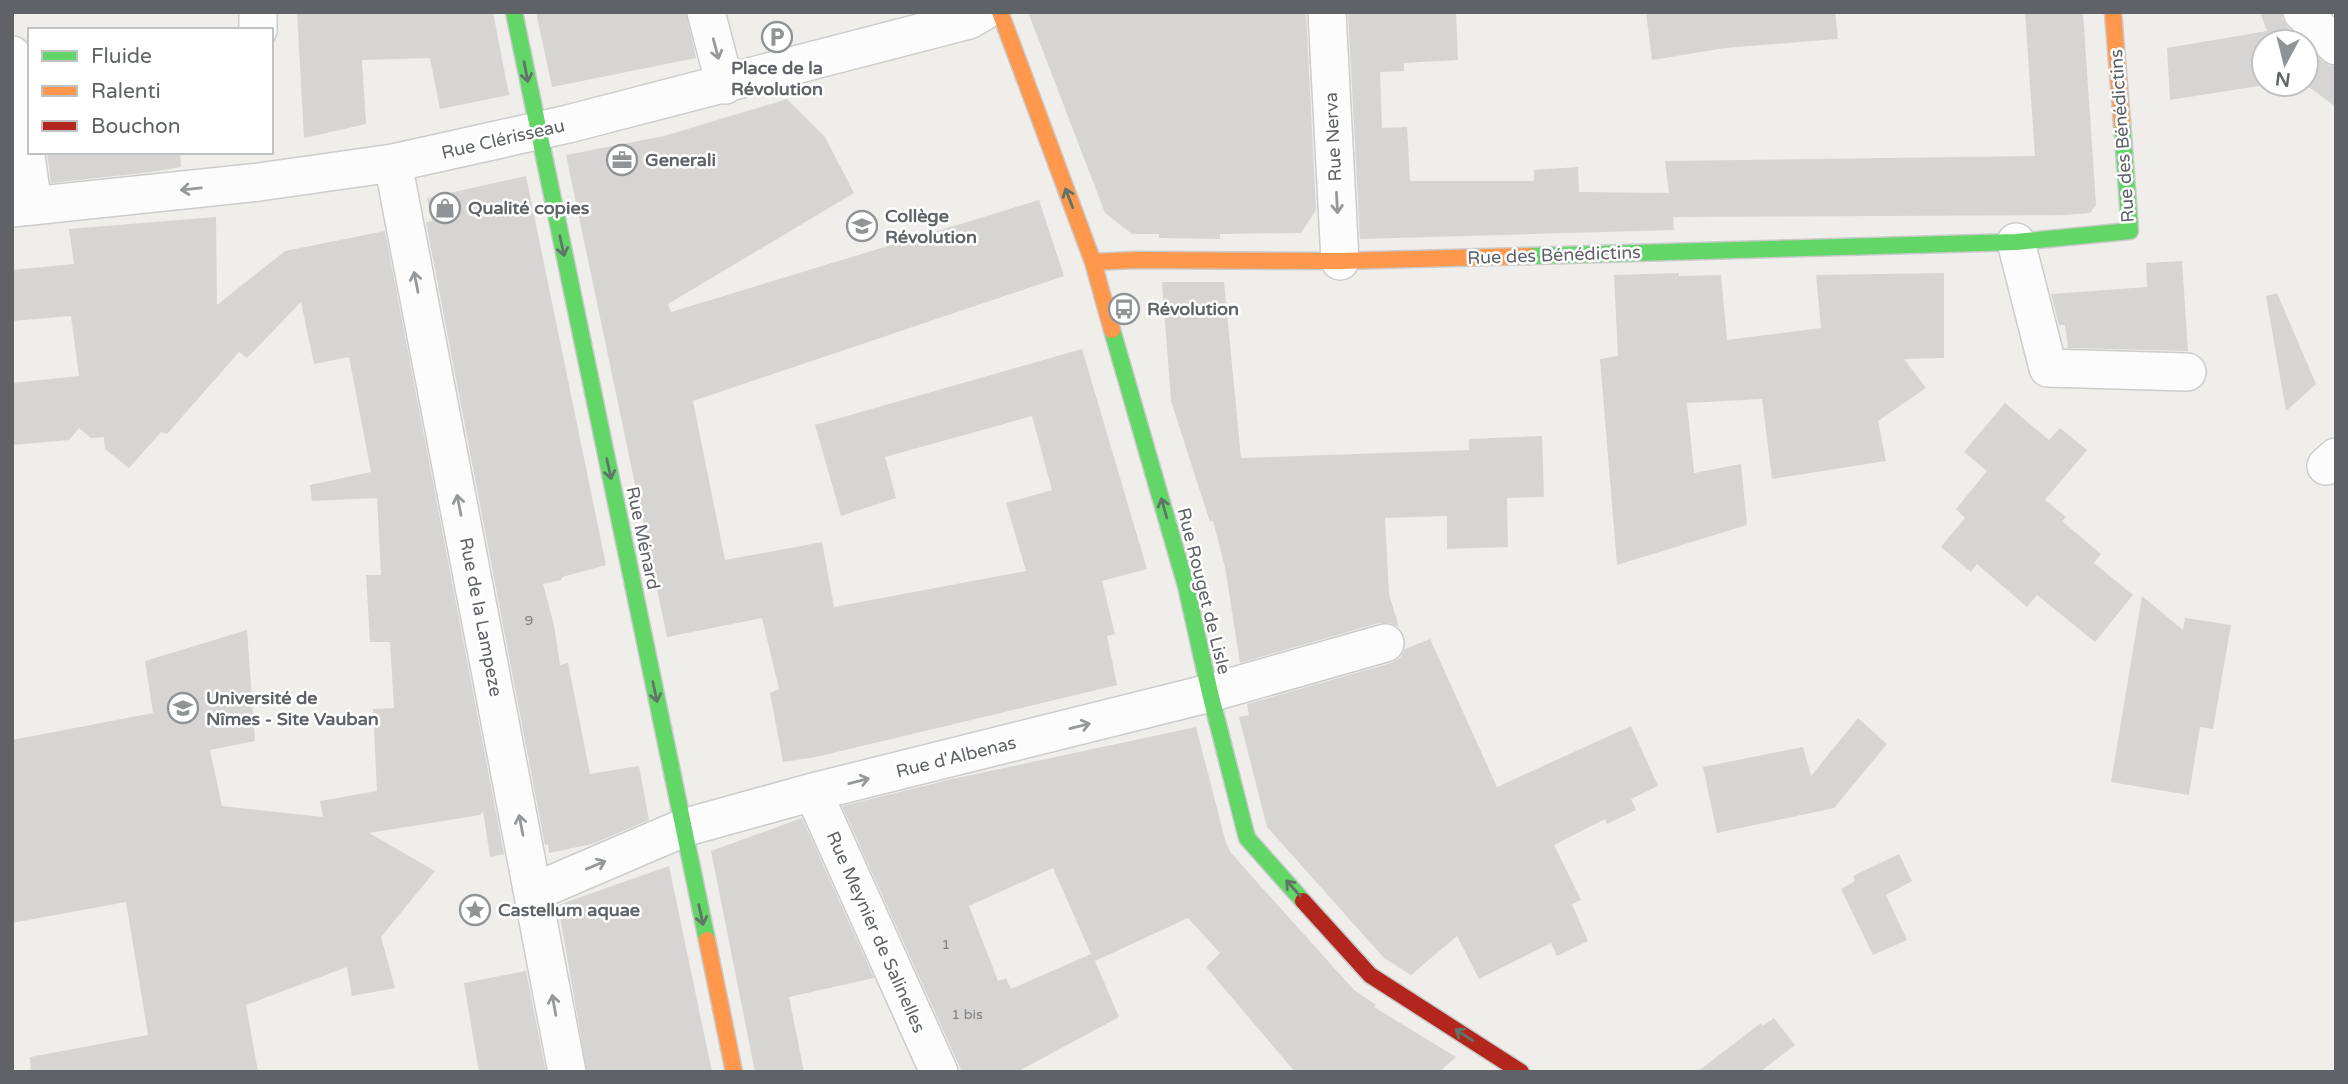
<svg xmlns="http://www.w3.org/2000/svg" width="2348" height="1084" font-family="'Varela Round',sans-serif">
<rect width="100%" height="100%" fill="#efeeea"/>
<!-- building -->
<path fill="#d6d5d3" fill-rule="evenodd" d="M297 12H493L509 95 440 109 430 58 362 60 366 124 304 138Z
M536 12H686L696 58 552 87Z
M1028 12H1306L1316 210 1301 233 1220 234V239L1159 238V234H1132L1105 213Z
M1348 12H1456L1458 60 1404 63V71L1380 72 1382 128 1407 127 1410 181H1534V170L1578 167 1579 192 1669 193 1665 161 2035 156 2025 12H2083L2096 205 2090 213 2065 215 1673 217 1674 230 1360 239Z
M1646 12H1835L1838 39 1725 48 1652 60Z
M2260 12H2282V18L2287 26 2302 42H2264V84H2271L2170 100 2167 48 2267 31Z
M2306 46 2322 61 2330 66H2336V107L2305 84Z
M787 99 825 137 854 193 668 304 671 312 1039 200 1064 276 693 401 725 560 822 542 834 607 1026 571 1006 503 1052 490 1032 416 885 457 896 498 841 516 815 425 1082 349 1147 569 1102 581 1115 634 1107 636 1117 685 816 757 783 762 770 693 779 689 762 618 667 637 566 155 664 136Z
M47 152H180L181 167 152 172 51 183Z
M526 176 606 565 562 577 561 580 543 584 554 625 560 665 568 663 590 774 639 766 649 820 592 844 549 853 548 844 545 845 426 222 432 221 427 198Z
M216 217 217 305 285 251 385 231 504 854 490 857 483 811 480 815 369 833 435 871 381 937 395 988 352 996 347 967 246 1005 258 1072H31L30 1057 148 1035 126 902 12 923V740L153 713 145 661 247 630 255 741 210 750 222 806 323 817 320 801 377 791 373 709 394 708 390 642H370L366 575H381L377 498 312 501 310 485 371 472 349 357 314 364 301 302 247 358 239 352 167 434 161 432 129 468 105 449 104 437 91 438 79 428 69 440 12 445V383L79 376 71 316 12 321V270L74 264 69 229Z
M2182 261 2188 351 2068 348 2065 325H2059L2051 294 2147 287 2146 263Z
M1679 273V276L1721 275 1727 340 1821 328 1816 275 1944 273V358L1904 359 1926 388 1878 421 1886 461 1772 479 1762 399 1687 403 1694 473 1741 464 1747 525 1617 565 1600 359 1618 356 1614 275Z
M1162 282H1224L1241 458 1469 450V439L1542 436 1544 497 1507 498 1508 547 1447 549V516L1385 518 1389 594 1399 627 1389 623H1379L1240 663 1225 567 1213 521 1210 522 1171 401Z
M2277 293 2316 384 2286 411 2266 296Z
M2005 403 2049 440 2060 428 2087 450 2045 500 2066 517 2062 521 2101 554 2094 563 2133 595 2095 642 2037 595 2027 607 1977 564 1971 572 1941 547 1965 518 1956 509 1987 471 1964 452Z
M2142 596 2183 630 2185 618 2231 625 2213 729 2200 727 2189 795 2111 782Z
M1430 639 1497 787 1631 726 1658 786 1631 799 1636 810 1607 824 1605 819 1554 845 1581 900 1572 904 1588 941 1557 956 1551 943 1479 979 1457 936 1411 975 1384 958 1267 827 1239 717 1249 715 1247 704 1391 663 1400 658 1405 649Z
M1858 718 1887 744 1834 808 1717 833 1703 767 1803 747 1811 776Z
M1196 727 1226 843 1231 853 1354 990 1376 1005 1374 1007 1456 1057 1439 1072H1295L1206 967 1220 953 1188 918 1095 961 1119 1017 1017 1072H962L842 806 957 778ZM1053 868 1091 954 1011 989 1006 978 998 981 969 906Z
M802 818 874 978 789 997 804 1072H755L711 851Z
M1899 854 1912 881 1886 895 1907 940 1873 955 1841 889 1855 881 1853 876Z
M669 866 712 1072H587L558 905Z
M526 971 546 1072H479L464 983Z
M1774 1018 1795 1045 1760 1072H1697L1761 1023 1763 1026Z"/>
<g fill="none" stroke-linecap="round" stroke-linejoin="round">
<!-- street casing -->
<g stroke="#cbcccc" stroke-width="40">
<path id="street" d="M258 12V30
M706 12 725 85
M1327 12 1340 261
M2302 12 2336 46
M12 55 33 206
M393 163 567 1072
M12 208 259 182 393 163 568 124 969 20 983 12
M2016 242 2048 368 2187 372
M2326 466 2336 457
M813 792 939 1072
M534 892 683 828 813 792 1210 693 1385 643"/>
</g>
<!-- fast casing -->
<g stroke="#cacacb" stroke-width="19">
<path id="fast" d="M514 12 707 940
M1529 256 2016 242 2130 231 2122 123
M1112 330 1186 586 1210 693 1247 838 1303 901"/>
</g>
<!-- slow casing -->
<g stroke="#cacacb" stroke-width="19">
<path id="slow" d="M1000 12 1093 262 1112 330
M2113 12 2122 123
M1093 262 1135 260 1340 261 1529 256
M707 940 734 1072"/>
</g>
<!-- jam casing -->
<g stroke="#cacacb" stroke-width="19">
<path id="jam" d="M1303 901 1370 975 1521 1072"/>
</g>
<!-- street -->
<use href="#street" stroke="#fdfcfc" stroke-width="37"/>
<!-- fast -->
<use href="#fast" stroke="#63d668" stroke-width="16"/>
<!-- slow -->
<use href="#slow" stroke="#ff974d" stroke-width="16"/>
<!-- jam -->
<use href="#jam" stroke="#b3261e" stroke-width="16"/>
</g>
<!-- one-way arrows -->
<defs><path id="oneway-shaft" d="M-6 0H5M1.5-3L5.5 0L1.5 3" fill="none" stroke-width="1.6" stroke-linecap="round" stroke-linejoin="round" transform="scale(1.75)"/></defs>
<g stroke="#96999c">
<use href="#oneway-shaft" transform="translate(716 49) rotate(75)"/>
<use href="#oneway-shaft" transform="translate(191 189) rotate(174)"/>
<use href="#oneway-shaft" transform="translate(1337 203) rotate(87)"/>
<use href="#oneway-shaft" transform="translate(416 282) rotate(-101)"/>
<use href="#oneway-shaft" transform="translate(459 505) rotate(-101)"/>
<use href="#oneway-shaft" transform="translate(1080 726) rotate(-14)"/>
<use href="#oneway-shaft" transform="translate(859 781) rotate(-14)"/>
<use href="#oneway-shaft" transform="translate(521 825) rotate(-101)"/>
<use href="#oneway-shaft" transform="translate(596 865) rotate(-23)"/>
<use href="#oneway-shaft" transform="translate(554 1005) rotate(-100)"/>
</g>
<g stroke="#607468">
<use href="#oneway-shaft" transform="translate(526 72) rotate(79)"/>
<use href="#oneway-shaft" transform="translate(1069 198) rotate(-111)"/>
<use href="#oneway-shaft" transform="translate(562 246) rotate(78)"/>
<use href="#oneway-shaft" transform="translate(609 469) rotate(78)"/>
<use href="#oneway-shaft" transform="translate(1164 508) rotate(-106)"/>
<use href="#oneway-shaft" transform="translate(655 692) rotate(78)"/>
<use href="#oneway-shaft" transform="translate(1293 888) rotate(-132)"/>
<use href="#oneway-shaft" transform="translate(701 915) rotate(78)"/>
<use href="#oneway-shaft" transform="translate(1464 1035) rotate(-147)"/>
</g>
<!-- icons -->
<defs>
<g id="parking-ring" transform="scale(1.575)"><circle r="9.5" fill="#fff" stroke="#919496" stroke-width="1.5"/><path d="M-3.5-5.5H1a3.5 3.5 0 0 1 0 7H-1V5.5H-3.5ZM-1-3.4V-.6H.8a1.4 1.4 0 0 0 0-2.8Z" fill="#919496"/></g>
<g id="office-ring" transform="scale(1.575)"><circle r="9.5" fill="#fff" stroke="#919496" stroke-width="1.5"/><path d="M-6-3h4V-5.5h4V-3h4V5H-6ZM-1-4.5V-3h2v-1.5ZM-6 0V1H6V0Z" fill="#919496"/></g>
<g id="shop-ring" transform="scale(1.575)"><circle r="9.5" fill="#fff" stroke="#919496" stroke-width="1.5"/><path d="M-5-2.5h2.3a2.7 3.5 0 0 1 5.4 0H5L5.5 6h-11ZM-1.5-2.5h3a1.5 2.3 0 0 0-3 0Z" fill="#919496"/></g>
<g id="school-ring" transform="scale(1.575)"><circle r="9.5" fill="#fff" stroke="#919496" stroke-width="1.5"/><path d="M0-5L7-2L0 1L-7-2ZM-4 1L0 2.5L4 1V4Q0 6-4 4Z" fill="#919496"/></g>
<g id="bus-ring" transform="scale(1.575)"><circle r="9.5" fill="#fff" stroke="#919496" stroke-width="1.5"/><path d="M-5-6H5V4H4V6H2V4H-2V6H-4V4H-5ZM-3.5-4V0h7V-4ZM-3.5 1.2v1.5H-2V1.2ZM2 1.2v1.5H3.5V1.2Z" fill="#919496"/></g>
<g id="university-ring" transform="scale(1.575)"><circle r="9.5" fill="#fff" stroke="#919496" stroke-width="1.5"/><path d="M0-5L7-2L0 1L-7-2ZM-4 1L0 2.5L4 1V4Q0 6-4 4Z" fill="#919496"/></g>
<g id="sight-ring" transform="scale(1.575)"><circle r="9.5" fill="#fff" stroke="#919496" stroke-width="1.5"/><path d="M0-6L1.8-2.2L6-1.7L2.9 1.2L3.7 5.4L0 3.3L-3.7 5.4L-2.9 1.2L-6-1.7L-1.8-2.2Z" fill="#919496"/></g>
</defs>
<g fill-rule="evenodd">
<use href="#parking-ring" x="777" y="37"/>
<use href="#office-ring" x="622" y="160"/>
<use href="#shop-ring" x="445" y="208"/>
<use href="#school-ring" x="862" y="226"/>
<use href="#bus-ring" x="1124" y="309"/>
<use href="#university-ring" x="183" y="708"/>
<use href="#sight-ring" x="475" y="910"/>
</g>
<g text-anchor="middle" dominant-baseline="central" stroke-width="5" stroke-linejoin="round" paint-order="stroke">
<!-- number labels -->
<g font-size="14" fill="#7e8184">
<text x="529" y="620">9</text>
<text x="946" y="944">1</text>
<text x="967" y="1014">1 bis</text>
</g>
<!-- poi labels -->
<g font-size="18" font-weight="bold" fill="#5f6368" stroke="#fff" text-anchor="start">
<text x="777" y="68" text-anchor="middle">Place de la<tspan x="777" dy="21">Révolution</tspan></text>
<text x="645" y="160">Generali</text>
<text x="468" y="208">Qualité copies</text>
<text x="885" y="216">Collège<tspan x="885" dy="21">Révolution</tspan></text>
<text x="1147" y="309">Révolution</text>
<text x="206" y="698">Université de<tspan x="206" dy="21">Nîmes - Site Vauban</tspan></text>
<text x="498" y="910">Castellum aquae</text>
</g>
<!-- street labels -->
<g font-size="18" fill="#5f6368" stroke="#fff">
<text transform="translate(2122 136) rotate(-94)">Rue des Bénédictins</text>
<text transform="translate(1333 137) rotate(-93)">Rue Nerva</text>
<text transform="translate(503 139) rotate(-13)">Rue Clérisseau</text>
<text transform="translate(1554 255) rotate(-2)">Rue des Bénédictins</text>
<text transform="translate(643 538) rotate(78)">Rue Ménard</text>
<text transform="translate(1204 591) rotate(76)">Rue Rouget de Lisle</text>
<text transform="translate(481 617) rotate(79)">Rue de la Lampeze</text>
<text transform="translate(956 757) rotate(-14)">Rue d'Albenas</text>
<text transform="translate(876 932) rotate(66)">Rue Meynier de Salinelles</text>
</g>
</g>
<!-- border -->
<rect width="2348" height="1084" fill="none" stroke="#5f6368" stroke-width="28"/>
<!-- legend -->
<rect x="28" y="28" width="245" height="126" fill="#ffffff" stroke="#bfc1c3" stroke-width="2"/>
<rect x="42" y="51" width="35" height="10" fill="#63d668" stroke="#bfc1c3" stroke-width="2"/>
<text x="91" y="63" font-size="21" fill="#5f6368">Fluide</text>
<rect x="42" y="86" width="35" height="10" fill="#ff974d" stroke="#bfc1c3" stroke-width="2"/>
<text x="91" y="98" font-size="21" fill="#5f6368">Ralenti</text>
<rect x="42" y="121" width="35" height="10" fill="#b3261e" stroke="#bfc1c3" stroke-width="2"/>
<text x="91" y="133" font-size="21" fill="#5f6368">Bouchon</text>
<!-- north arrow -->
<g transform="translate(2285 63) rotate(187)"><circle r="33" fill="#ffffff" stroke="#bfc1c3" stroke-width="2"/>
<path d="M0-5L12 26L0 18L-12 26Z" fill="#919496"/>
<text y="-10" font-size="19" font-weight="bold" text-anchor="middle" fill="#5f6368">N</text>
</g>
</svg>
